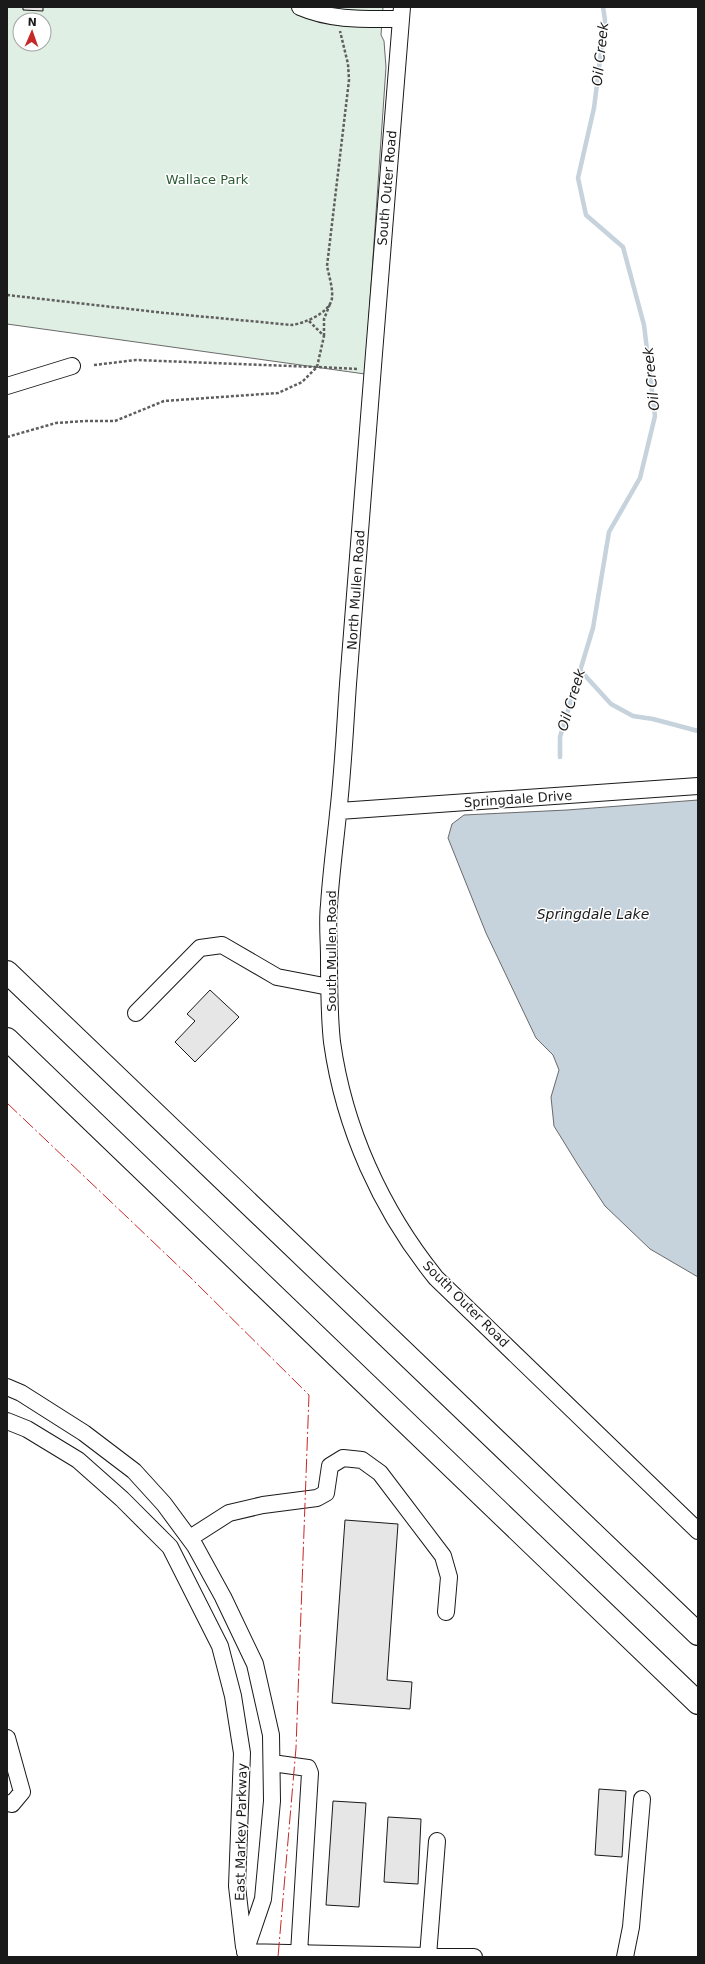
<svg xmlns="http://www.w3.org/2000/svg" width="705" height="1964" font-family="'DejaVu Sans',sans-serif">
<rect width="100%" height="100%" fill="#fff"/>
<!-- green -->
<path fill="#e0efe3" stroke="#6a6a6a" fill-rule="evenodd" d="M7 7H383L381 35 384 41 386 67 365 374 7 324ZM20 20H44V44H20Z"/>
<!-- water -->
<path fill="#c6d2dc" stroke="#6a6a6a" d="M698 800V1277L650 1249 605 1206 578 1165 554 1126 551 1097 559 1070 553 1055 536 1038 486 933 448 838 452 824 464 815 567 810Z"/>
<g fill="none" stroke-linecap="round" stroke-linejoin="round">
<!-- stream -->
<path stroke="#c6d2dc" stroke-width="4.5" d="M580 670 611 704 633 716 653 719 698 731
M560 757V737L593 628 609 532 640 478 655 416 644 325 623 247 586 215 578 178 594 108 605 20 603 7"/>
</g>
<!-- building -->
<path fill="#e6e6e6" stroke="#1a1a1a" d="M23 7H43V11L23 10Z
M210 990 239 1017 195 1062 175 1042 195 1021 187 1014Z
M345 1520 398 1524 387 1680 412 1682 410 1709 332 1703Z
M599 1789 626 1791 622 1857 595 1855Z
M333 1801 366 1803 359 1907 326 1905Z
M388 1817 421 1819 418 1884 384 1882Z"/>
<g fill="none" stroke-linecap="round" stroke-linejoin="round">
<!-- minor casing -->
<g stroke="#1a1a1a" stroke-width="18">
<path id="minor" d="M300 7C332 21 366 19 400 19
M402 7C383 233 366 458 348 684 345 727 343 771 338 814 335 844 331 874 329 905 327 922 329 940 329 957 329 985 329 1014 332 1042 344 1128 381 1210 436 1278L698 1531
M7 386 72 366
M339 811 698 786
M136 1013 200 948 222 945 277 977 329 987
M7 1387 21 1393 84 1433 134 1471 164 1504 195 1546 223 1597 255 1664 271 1735 272 1801 263 1899 245 1952
M7 1421 27 1429 78 1460 122 1499 170 1547 220 1646 233 1696 242 1753 237 1886 244 1947
M190 1538 229 1513 263 1505 317 1498 326 1493 330 1466 343 1458 362 1460 380 1473 443 1556 449 1577 446 1612
M7 1738 22 1792 12 1804 7 1803
M272 1763 308 1768 310 1773 299 1953
M245 1952 474 1957
M428 1956 437 1841
M625 1957 631 1927 642 1799"/>
</g>
<!-- highway casing -->
<g stroke="#1a1a1a" stroke-width="24">
<path id="highway" d="M7 972 698 1634
M7 1039 698 1703"/>
</g>
<!-- path -->
<path stroke="#5f5f5f" stroke-width="2.5" stroke-dasharray="3 2" stroke-linecap="butt" d="M7 295 165 313 292 325C305 323 330 313 332 298 333 288 329 276 327 266L349 80 348 64 340 31
M309 321 324 336 317 367 359 369
M324 336V319L330 304
M94 365 136 360 316 367
M7 437 56 423 85 421H115L164 401 278 393 302 382 317 367"/>
<!-- minor -->
<use href="#minor" stroke="#fff" stroke-width="16"/>
<!-- highway -->
<use href="#highway" stroke="#fff" stroke-width="22"/>
<!-- power -->
<path stroke="#c62828" stroke-width="1" stroke-dasharray="14 3 2 3" stroke-linecap="butt" d="M7 1103 190 1277 309 1395 296 1748 278 1957"/>
</g>
<g text-anchor="middle" dominant-baseline="central" stroke-width="3" stroke-linejoin="round" paint-order="stroke">
<!-- park labels -->
<g font-size="13" fill="#2b5a34" stroke="#fff">
<text x="207" y="179">Wallace Park</text>
</g>
<!-- street labels -->
<g font-size="13" fill="#1a1a1a" stroke="#fff">
<text transform="translate(387 188) rotate(-85)">South Outer Road</text>
<text transform="translate(356 590) rotate(-86)">North Mullen Road</text>
<text transform="translate(518 799) rotate(-4)">Springdale Drive</text>
<text transform="translate(331 951) rotate(-90)">South Mullen Road</text>
<text transform="translate(466 1304) rotate(45)">South Outer Road</text>
<text transform="translate(241 1832) rotate(-89)">East Markey Parkway</text>
</g>
<!-- water labels -->
<g font-size="14" font-style="italic" fill="#1a1a1a" stroke="#fff">
<text transform="translate(600 54) rotate(-84)">Oil Creek</text>
<text transform="translate(651 379) rotate(-96)">Oil Creek</text>
<text transform="translate(571 700) rotate(-73)">Oil Creek</text>
<text x="593" y="914">Springdale Lake</text>
</g>
</g>
<!-- border -->
<rect width="705" height="1964" fill="none" stroke="#1a1a1a" stroke-width="16"/>
<!-- north arrow -->
<g transform="translate(32 32) rotate(2)"><circle r="19" fill="#ffffff" stroke="#a3a3a3"/>
<path d="M0-3L7 15L0 10L-7 15Z" fill="#c62828"/>
<text y="-6" font-size="11" font-weight="bold" text-anchor="middle" fill="#1a1a1a">N</text>
</g>
</svg>
